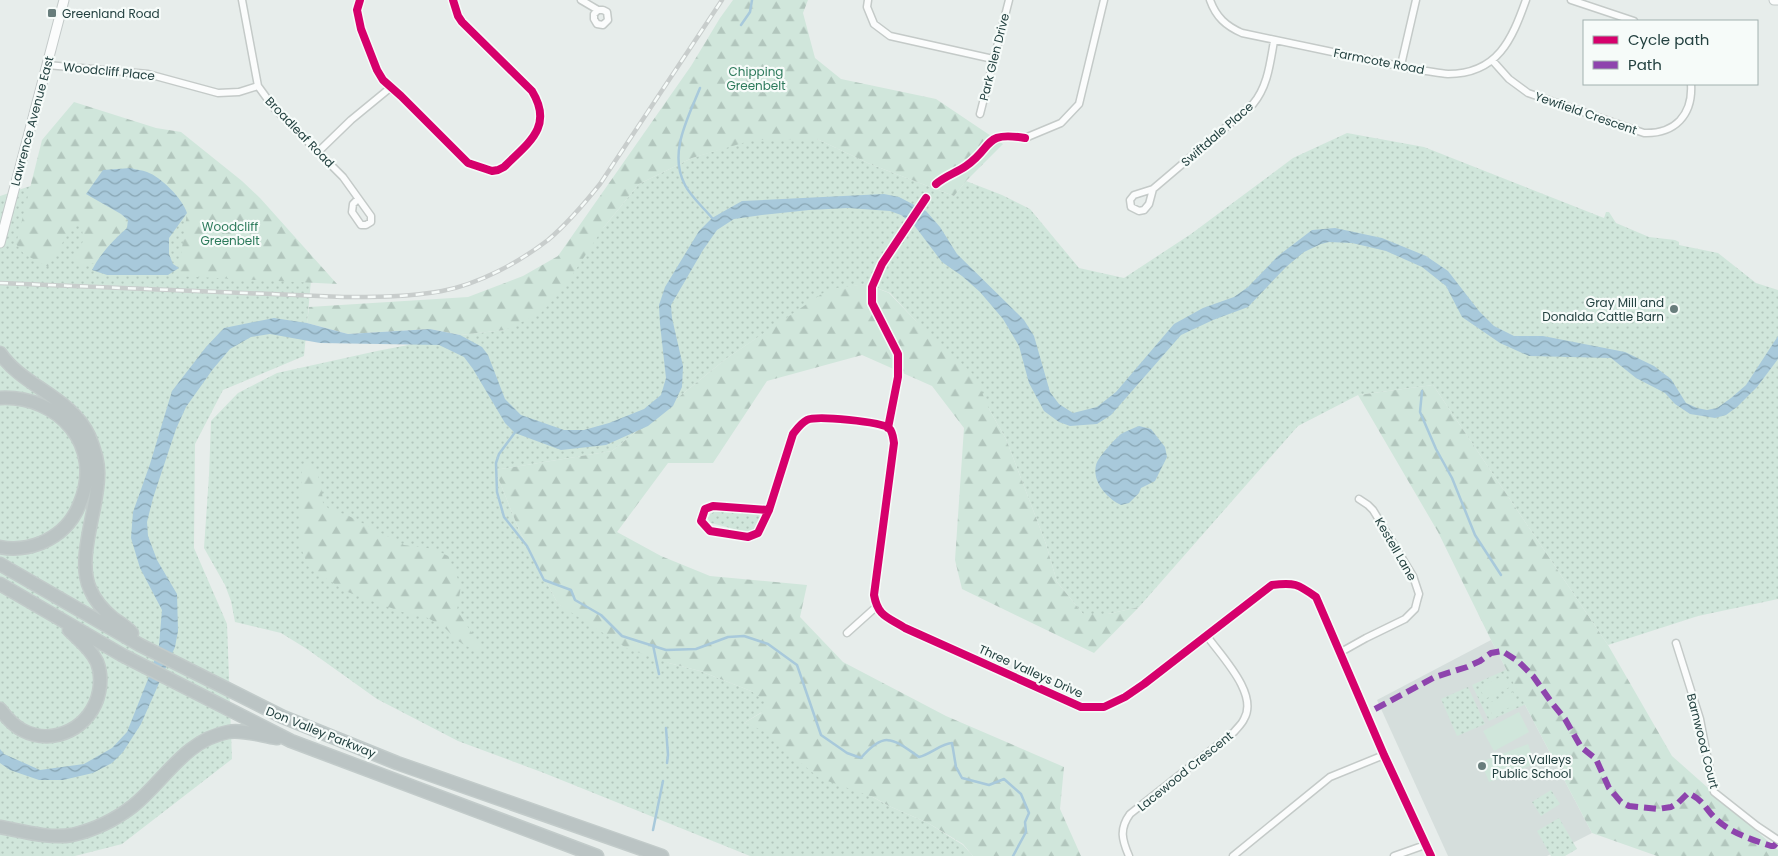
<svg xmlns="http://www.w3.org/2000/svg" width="1778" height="856" font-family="Poppins,sans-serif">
<defs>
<pattern id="grass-dots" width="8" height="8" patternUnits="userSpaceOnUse" patternTransform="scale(1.25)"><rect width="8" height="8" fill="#d0e6db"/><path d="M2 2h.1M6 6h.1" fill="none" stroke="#b2c6bd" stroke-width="1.8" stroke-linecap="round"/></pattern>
<pattern id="forest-firs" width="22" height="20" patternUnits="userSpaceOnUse" patternTransform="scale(1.25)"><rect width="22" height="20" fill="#d0e6db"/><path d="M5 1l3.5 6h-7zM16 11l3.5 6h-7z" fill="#b2c6bd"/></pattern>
<pattern id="water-waves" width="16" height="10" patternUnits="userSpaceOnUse" patternTransform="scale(1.25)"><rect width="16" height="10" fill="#a8c9db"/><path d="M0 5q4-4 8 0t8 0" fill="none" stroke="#88a5b3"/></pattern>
</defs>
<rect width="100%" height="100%" fill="#e7edeb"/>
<!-- built -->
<path fill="#d5dedc" d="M1491 640 1592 833 1547 856H1448L1377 700Z"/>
<!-- grass -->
<path fill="url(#grass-dots)" d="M1347 133 1424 147 1604 218 1606 212H1609L1616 223 1649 237 1675 240 1679 242V245L1718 253 1756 283 1778 290V599L1698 616 1608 645 1433 385 1358 395 1298 426 1139 607 1108 614H1083L1057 582 1046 544 1006 439 989 409 915 320 890 293 866 284 829 290 727 358 612 451 495 470 519 530 558 604 669 663 700 671 751 691 766 699 767 709 744 723 762 729 789 751 889 806 928 823 963 845 973 856H750L544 773 458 741 377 699 307 649 281 633 235 622 231 601 225 585 204 548 209 475 211 421 238 393 277 373 377 351 460 335 505 330 604 227 639 184 692 158 753 139H817L870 164 954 196 966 181 1002 195 1030 209 1079 268 1124 278 1191 234 1293 158Z
M146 148 313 259 304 356 223 390 195 444 194 548 227 624 232 759 122 844 75 856H0V196Z
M714 512H754L760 516V521L756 530 746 532 711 523 708 519 710 514Z
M1510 668 1526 704 1489 721 1472 685Z
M1468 687 1485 724 1457 736 1441 699Z
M1551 790 1560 804 1541 816 1532 802Z
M1559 818 1577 849 1565 856H1551L1537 831Z"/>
<!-- forest -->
<path fill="url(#forest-firs)" d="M733 0H808L803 13 815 58 841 79 936 99 1003 144 966 181 954 196 870 164 817 139 753 140 692 158 639 184 604 227 563 289 541 313 505 330 460 335 430 329 348 334 307 323 309 307 468 297 523 276 558 256 691 66 720 18Z
M74 102 156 128 181 132 242 181 260 198 337 284 178 276 187 213 185 206 86 194 121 214 128 220 127 227 117 237 96 263 81 265 74 260 83 241 82 227 75 222 48 267 24 254 16 244 42 140Z
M866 284 889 293 915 320 975 376 989 409 1006 439 1046 544 1057 582 1083 614H1108L1139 607 1094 653 962 589 955 560 964 428 932 386 862 355 767 381 713 463H668L617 532 661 556 710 576 807 585 800 617 843 662 946 716 1064 767 1060 809 1081 856H973L963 844 928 823 889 806 873 797 819 778 762 730 744 723 761 713 765 701 751 691 700 671 669 663 628 649 558 604 519 530 495 470 612 451 727 358 829 289Z
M1433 385 1608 645 1672 756 1778 850V856H1657L1592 833 1491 640 1438 532 1358 395Z
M306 458C319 470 322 487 323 503L329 509 347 515 404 545 434 549 448 556 461 586 457 610 482 649 477 652 458 641 445 628 428 618 402 612 345 591 308 566 299 543 302 469Z"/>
<!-- garden -->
<path fill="#d0e6db" d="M1505 675 1510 687 1485 699 1479 687Z
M1513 692 1518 703 1493 716 1487 704Z
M1519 712 1529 732 1494 751 1483 731Z
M1528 744 1535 764 1489 782 1481 762Z"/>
<!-- water -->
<path fill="url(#water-waves)" d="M131 168C136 170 142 170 147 172 161 177 183 199 187 213L169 238V254L173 264 179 268 168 275H107L92 270C100 254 114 239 127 228L128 220 121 214 86 194 103 170Z
M884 194 899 197 926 211 940 227 957 254 1024 320 1034 336 1050 392 1059 404 1073 413 1097 407 1116 392 1174 324 1203 308 1234 297 1248 287 1278 256 1312 230 1335 228 1382 238 1426 256 1448 271 1479 311 1494 326 1514 336H1543L1625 352 1654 366 1671 379 1686 403 1697 408 1707 410 1717 408 1731 398 1746 385 1778 336V359L1757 387 1737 407 1726 415 1715 418 1690 414 1675 404 1665 393 1636 378 1611 358 1529 356 1500 343 1462 317 1446 286 1422 267 1386 251 1352 243 1329 242 1321 244 1304 252 1286 267 1248 307 1213 320 1181 335 1111 415 1097 424 1070 426 1059 422 1044 411 1029 383 1019 346 1003 319 980 292 962 276 942 262 914 225 901 215 890 211 848 208 809 210 762 215 734 219 717 230 703 250 671 305 672 318 683 366 682 387 673 406 648 426 606 445 561 450 515 433 505 423 473 369 464 357 439 345 320 343 270 334 251 337 230 349 213 369 186 407 176 429 153 498 147 522 148 536 157 560 177 594 178 631 175 647 141 724 123 752 112 763 93 773 63 780H39L10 770 0 763V749L4 754 40 770 84 764 112 748 127 732 150 674 159 645 162 610 140 568 131 538 133 512 150 464 172 391 206 347 224 328 274 318 307 323 348 334 430 329 460 335 482 347 488 355 505 399 521 415 564 430H584L609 423 644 409 661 395 666 378 660 324 659 305 665 287 699 231 712 218 742 201Z
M1139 426 1151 429 1165 447 1167 457 1155 481 1141 488 1139 493 1129 503 1121 505C1107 498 1092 482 1096 465 1098 457 1115 439 1121 434 1127 431 1133 428 1139 426Z"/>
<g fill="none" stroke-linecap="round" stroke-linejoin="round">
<!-- stream -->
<path stroke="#a8c9db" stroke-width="2.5" d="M741 25 750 12 752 0
M700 88C688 118 668 153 685 185 691 197 704 208 712 218
M1422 391 1420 412 1436 449 1452 478 1475 535 1501 575
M516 431 499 454 496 463 497 492 504 517 527 546 544 580 571 590 575 600 601 615 622 636 666 650 696 649 728 637 744 636 768 644 797 665 821 735 847 753 861 758C885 730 893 739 919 757 931 754 942 743 952 743L956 767 962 778 989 785 1004 779 1021 794 1029 813 1025 822 1026 832 1013 856
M653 645 659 674
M666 728 668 755 667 763
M653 830 663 781"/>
<!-- street casing -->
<g stroke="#c4cac8" stroke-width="9">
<path id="street" d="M242 0 258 86 274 108 343 177 371 216V222L366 225H361L352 212 353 204 358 199
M360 0 357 10 361 29 377 70 383 80 401 96 468 163 492 171 498 170 504 167C528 143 554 127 532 91L462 22 458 16 453 0
M581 0 598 10H603L607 12 608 20 603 25 597 24 594 19V14L598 10
M868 0 867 7 874 24 890 36 993 59
M1210 0C1216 17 1226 26 1242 33L1418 70C1428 71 1438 73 1448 74 1498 74 1512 39 1526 0
M1571 0 1634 21
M1492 60 1509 79 1528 93 1644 133C1675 134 1693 115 1691 84
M47 65 148 74 218 93 239 92 258 86
M1401 65 1416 0
M980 114 1009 0
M1025 138 1061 123 1079 104 1104 0
M319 151 351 120 390 88
M1153 189 1149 204 1144 210 1139 211 1131 207 1130 200 1134 195 1153 189 1253 104C1268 86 1270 63 1274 41
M769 510 713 506 705 509 701 521 710 531 748 537 758 533 769 510 793 434C797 429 801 423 807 420 817 415 881 422 889 428 893 432 893 438 894 443L874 595C878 617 888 617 905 628L1081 707H1104L1125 697 1144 684 1272 585C1294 582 1298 584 1316 597L1384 755 1431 856
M847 633 876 607
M1676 643 1700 719 1714 792 1757 826 1778 840
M1341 652 1366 638 1405 619 1415 609 1417 601 1419 594 1413 576 1373 510 1368 505 1359 499
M1129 856C1122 840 1119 829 1130 814L1234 732C1237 728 1242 724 1244 719 1259 694 1221 656 1207 636
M1233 856 1330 777 1384 755
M1394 856 1425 845"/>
</g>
<!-- secondary casing -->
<g stroke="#c3cac9" stroke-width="11">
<path id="secondary" d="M1774 0H1778
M0 243 64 0"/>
</g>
<!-- highway casing -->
<g stroke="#c2cbca" stroke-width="15">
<path id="highway" d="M0 353C22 386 71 397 89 436 94 448 99 463 98 476 98 509 76 558 90 589 95 601 104 611 114 619 120 623 127 627 132 633
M0 398C59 395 104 446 80 503 73 522 60 535 41 543 28 548 14 550 0 547
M0 564 140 645 283 717 397 763 662 856
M0 584 122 655 291 741 597 856
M0 709C6 717 13 725 22 730 54 747 92 727 99 692 101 682 101 672 97 662 91 649 79 640 69 630
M0 827C22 831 49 839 72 835 94 830 115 820 133 806 164 781 185 740 228 732 242 729 262 736 277 738"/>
</g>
<!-- street -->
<use href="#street" stroke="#fbfcfc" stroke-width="6"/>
<!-- secondary -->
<use href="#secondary" stroke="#fbfcfc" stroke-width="9"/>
<!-- highway -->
<use href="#highway" stroke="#bbc4c4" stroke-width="12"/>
<!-- rail casing -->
<g stroke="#c8cdcc" stroke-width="4.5">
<path id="rail" d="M0 283 343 297C376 297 410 297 442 291 479 284 518 263 548 240 567 224 584 204 600 184L722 0"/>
</g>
<!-- rail -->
<use href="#rail" stroke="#f6fbf9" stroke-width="2.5" stroke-dasharray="8" stroke-linecap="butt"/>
<!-- quiet -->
<path stroke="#8e44ad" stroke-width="6" stroke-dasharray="12 6" stroke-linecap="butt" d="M1375 709 1435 677 1467 667 1480 661 1491 653 1502 651 1519 662 1533 676 1552 703 1565 719 1581 747 1596 759 1609 788 1621 802 1629 806 1658 809 1671 807 1678 803 1688 793C1704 800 1705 809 1717 820 1731 833 1753 840 1771 846H1774L1778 841"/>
<!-- cycleway casing -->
<g stroke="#f6fbf9" stroke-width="11">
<path id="cycleway" d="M360 0 357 10 361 29 377 70 383 80 401 96 468 163 492 171 498 170 504 167C528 143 554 127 532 91L462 22 458 16 453 0
M936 184C945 176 956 173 966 166 994 147 982 131 1025 138
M888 428 898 377V354L872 303V287L882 264 926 198
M769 510 713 506 705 509 701 521 710 531 748 537 758 533 769 510 793 434C797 429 801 423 807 420 817 415 881 422 889 428 893 432 893 438 894 443L874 595C878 617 888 617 905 628L1081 707H1104L1125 697 1144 684 1272 585C1294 582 1298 584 1316 597L1384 755 1431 856"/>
</g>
<!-- cycleway -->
<use href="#cycleway" stroke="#d6006c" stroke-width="8"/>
</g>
<!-- markers -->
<g fill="#687d7c" stroke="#f6fbf9" stroke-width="2">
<rect x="47" y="8" width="10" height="10" rx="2.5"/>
<circle cx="1674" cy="309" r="5"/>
<circle cx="1482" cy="766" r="5"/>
</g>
<g text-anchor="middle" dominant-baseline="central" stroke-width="4.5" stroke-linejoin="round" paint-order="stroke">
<!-- poi labels -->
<g font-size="12" fill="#234140" stroke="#f6fbf9" text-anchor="start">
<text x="62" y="13">Greenland Road</text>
<text x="1664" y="302" text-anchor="end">Gray Mill and<tspan x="1664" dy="14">Donalda Cattle Barn</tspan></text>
<text x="1492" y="759">Three Valleys<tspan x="1492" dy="14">Public School</tspan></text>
</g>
<!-- street labels -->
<g font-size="12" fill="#234140" stroke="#f6fbf9">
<text transform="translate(994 57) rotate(-76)">Park Glen Drive</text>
<text transform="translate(1379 61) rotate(11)">Farmcote Road</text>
<text transform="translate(109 71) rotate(6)">Woodcliff Place</text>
<text transform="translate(1586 113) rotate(19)">Yewfield Crescent</text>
<text transform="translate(32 121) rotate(-75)">Lawrence Avenue East</text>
<text transform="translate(300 132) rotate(46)">Broadleaf Road</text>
<text transform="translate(1217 134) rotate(-41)">Swiftdale Place</text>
<text transform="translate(1396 549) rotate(60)">Kestell Lane</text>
<text transform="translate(1031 671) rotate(24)">Three Valleys Drive</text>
<text transform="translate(321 732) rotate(22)">Don Valley Parkway</text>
<text transform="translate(1703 741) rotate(76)">Barnwood Court</text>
<text transform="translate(1185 771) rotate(-39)">Lacewood Crescent</text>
</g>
<!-- park labels -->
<g font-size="12" fill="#2c7a5b" stroke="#f6fbf9">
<text x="756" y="71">Chipping<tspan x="756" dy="14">Greenbelt</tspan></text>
<text x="230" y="226">Woodcliff<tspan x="230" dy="14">Greenbelt</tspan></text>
</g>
</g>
<!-- legend -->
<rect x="1583" y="20" width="175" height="65" fill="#f6fbf9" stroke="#a2b1af"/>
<rect x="1593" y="36" width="25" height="8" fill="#d6006c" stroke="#a2b1af"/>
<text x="1628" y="45" font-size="15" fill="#234140">Cycle path</text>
<rect x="1593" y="61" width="25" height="8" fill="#8e44ad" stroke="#a2b1af"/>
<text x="1628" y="70" font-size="15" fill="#234140">Path</text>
</svg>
